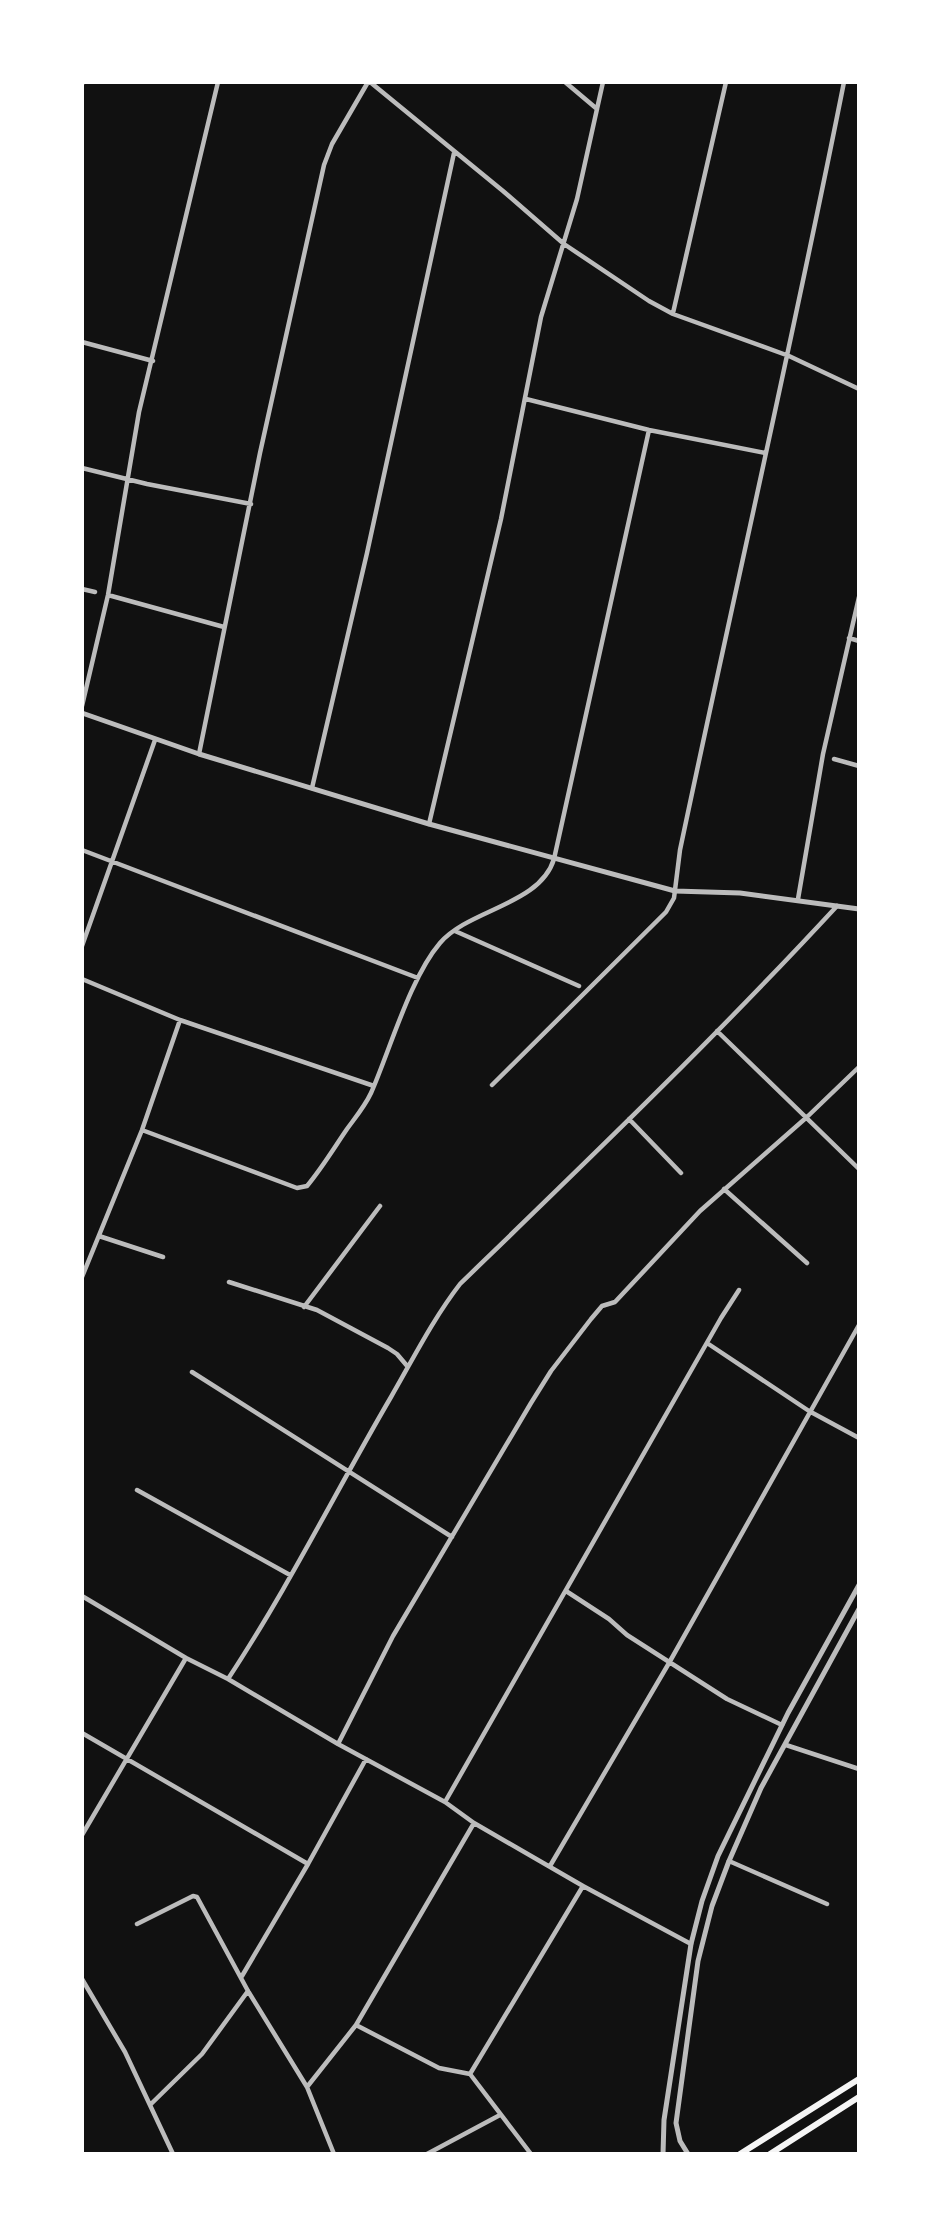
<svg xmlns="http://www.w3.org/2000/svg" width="941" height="2236" font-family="Georgia,serif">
<rect width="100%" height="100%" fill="#111"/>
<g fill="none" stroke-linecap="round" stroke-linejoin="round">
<!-- minor -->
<path stroke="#bcbcbc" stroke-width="4.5" d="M370 82 503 191 564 244 649 301 673 314 789 356 859 389
M565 82 597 109
M82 84 83 82
M673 313 726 82
M82 342 153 361
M526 399 649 430 765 453
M82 468 147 484 251 504
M82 589 95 592
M108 595 224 627
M849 638 859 641
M82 706 108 595 139 412 218 82
M199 754 260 453 324 165 332 144 368 82
M834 759 859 766
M312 788 367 553 454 153
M429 824 501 519 541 317 577 199 603 82
M82 850 418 978
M798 899 823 754 859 597
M455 931 579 986
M82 946 155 740
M82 979 180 1020 374 1086
M717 1031 859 1169
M492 1085 666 912 674 898 680 850C734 594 793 339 844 82
M629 1119 681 1173
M142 1130 297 1188 307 1186C322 1168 334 1148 347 1129 355 1118 365 1106 371 1093 390 1050 410 978 440 943 469 909 540 905 554 859L649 430
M724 1189 807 1263
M99 1236 163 1257
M82 1277 142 1130 180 1020
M229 1282 317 1310 388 1348 397 1354 408 1367
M304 1307 380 1206
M707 1343 809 1411 859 1438
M192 1372 452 1537
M137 1490 290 1575
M566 1591 609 1619 627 1635 727 1699 782 1725
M82 1596 186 1658
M228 1679C288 1588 336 1491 391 1397 413 1359 433 1319 460 1284 588 1160 716 1037 837 906
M82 1733 308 1864
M338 1744 393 1636 531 1403 551 1371 591 1319 602 1306 615 1302 700 1211 807 1117 859 1067
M786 1745 859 1769
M445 1802 721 1318 739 1290
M82 1835 186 1658 228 1679 338 1744 445 1802 474 1823 583 1886 691 1944
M729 1861 827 1904
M550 1866 669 1663 859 1325
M137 1924 193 1896 197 1897 248 1991 307 2087 334 2154
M242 1976 308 1864 366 1759
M82 1979 125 2052 173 2154
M356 2025 439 2068 470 2074 531 2154
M470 2074 583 1886
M307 2087 356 2025 474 1823
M151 2104 202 2054 248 1991
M427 2154 500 2115"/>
<!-- tertiary -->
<path stroke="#bcbcbc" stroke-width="5" d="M82 713 199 754 429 824 675 891 740 893 859 909
M663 2154 664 2120 691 1944 702 1901 718 1856 788 1713 859 1585
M688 2154 680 2141 676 2123 698 1961 712 1906 729 1861 761 1788 859 1609"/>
<!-- primary -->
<path stroke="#f5f5f5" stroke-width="6" d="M740 2154 859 2079
M770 2154 859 2097"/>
</g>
<!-- border -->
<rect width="941" height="2236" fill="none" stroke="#ffffff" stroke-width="168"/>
</svg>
